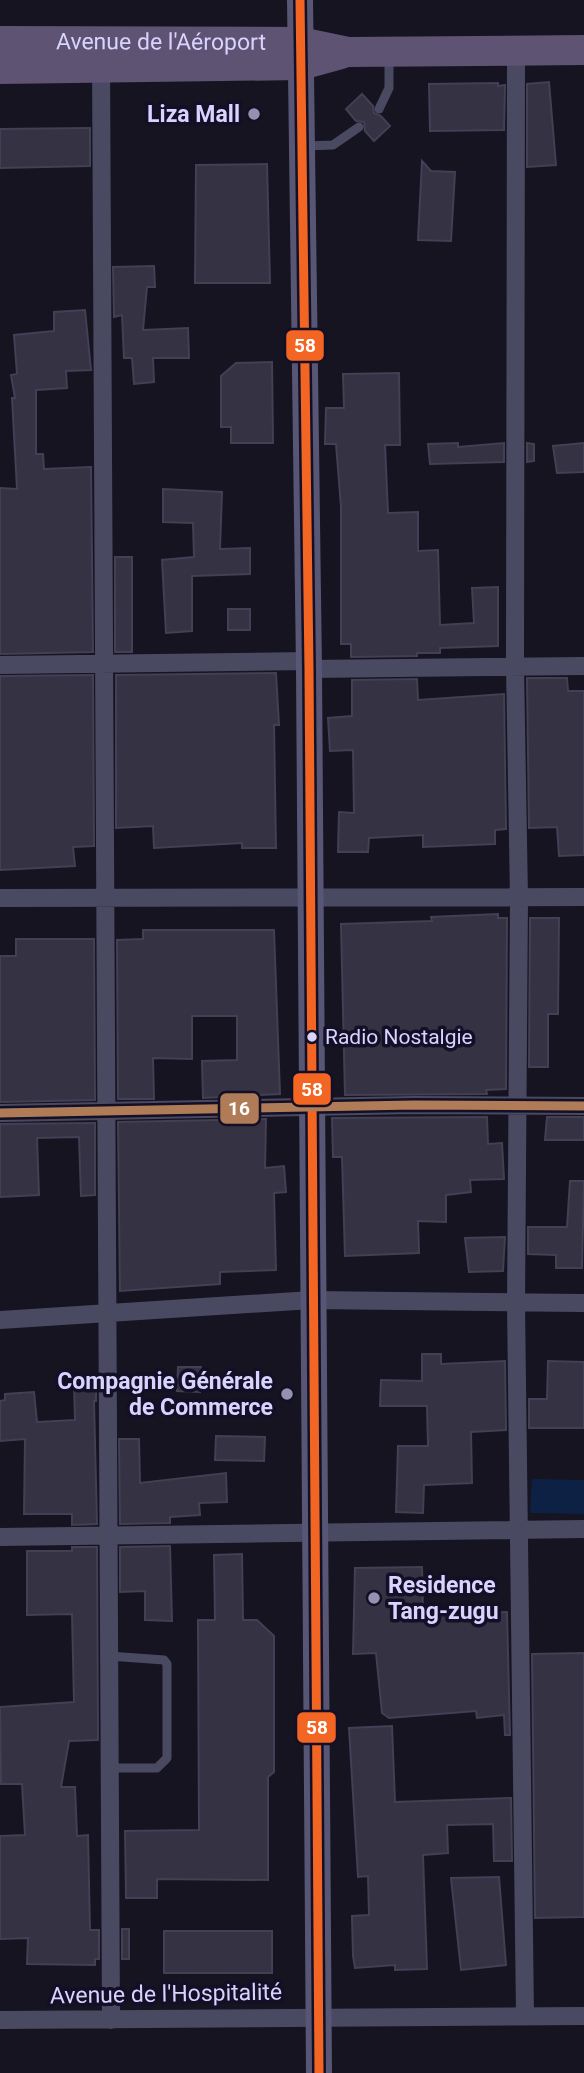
<svg xmlns="http://www.w3.org/2000/svg" width="584" height="2073" font-family="Roboto,sans-serif">
<rect width="100%" height="100%" fill="#161421"/>
<!-- water -->
<path fill="#0d2144" d="M532 1479 584 1480V1514L530 1513Z"/>
<!-- building -->
<path fill="#343243" stroke="#433f54" stroke-width="2" d="M549 82 556 165 527 167V84Z
M498 83V86L505 85 504 130 430 131 429 84Z
M362 94 373 106 374 113 381 116 390 126 374 141 365 131 364 122 356 121 346 109Z
M90 128V166L0 168V129Z
M422 161 431 171 455 172 451 241 418 240Z
M267 164 270 283H195L196 165Z
M154 266 155 287H147L143 330 188 328 189 358H153L154 382 134 384 132 358H124L122 315 114 317 113 267Z
M85 310 91 370 66 371 67 388 36 390V454H43L44 469 91 467 93 652 0 654V488L17 489 12 398H15L11 375 17 374 14 335 54 331V312Z
M272 362 273 443H231V427H221V376L236 363Z
M399 373 400 445H385L388 513 418 512V551L438 550 440 625 474 623 472 588 498 587V646L440 648V653H417V656L351 657V644H341V507L336 444H325L326 408H344L343 374Z
M458 443V447L504 443V462L430 464 428 444Z
M527 443 534 444V461L527 462Z
M584 443V472L557 473 553 446Z
M163 489 222 492 220 549 250 548V574L192 576V631L166 633 162 560 194 557 193 523 163 522Z
M115 557H132V652H115Z
M228 609H250V630H228Z
M276 673 279 725H274L276 848H242V843L154 848 153 826 116 828V675Z
M93 675 94 846 73 847 75 866 0 870V676Z
M527 678H567L568 691H584V855L559 856 557 827 529 828Z
M417 679 418 700 504 694 506 829 495 830V844L423 847V835L369 838 368 852H338L339 812 354 813 353 750 330 751 328 718 352 716V680Z
M498 914V918H507L506 1089 486 1090 487 1094 345 1095 341 924 432 921 431 917Z
M530 918H559L558 1014H548V1067H529Z
M143 930H274L280 1094 203 1098 202 1061 237 1060V1016H192V1059L153 1058 154 1099H118L117 940 143 939Z
M16 939H94L95 1100 0 1102V956H16Z
M487 1117 488 1144 502 1143 504 1179 470 1180 471 1192 446 1195V1222L418 1221 419 1253 345 1256 342 1157H333L332 1118Z
M547 1117H584V1140H545Z
M266 1119 265 1168 284 1166 286 1192 274 1193 276 1270 220 1272V1284L120 1291 118 1122Z
M95 1123V1195L81 1196 79 1137 37 1138 39 1195 0 1197V1124Z
M570 1181H584L582 1268H556V1255L528 1254V1227H567Z
M505 1237 503 1271 469 1272 465 1238Z
M422 1354H441V1364L505 1361 506 1430 471 1432 472 1483 424 1485 423 1513 396 1512 398 1446H428L427 1406H380L381 1380 422 1381Z
M548 1361 584 1362V1428H529V1399H547Z
M178 1367H201L200 1392 177 1391Z
M96 1380V1401H94L97 1524 72 1525V1514H24L25 1439 0 1441V1401L5 1400V1394L34 1392 37 1422 75 1420 74 1381Z
M216 1436 265 1437 264 1461 215 1460Z
M119 1439H139L140 1483 226 1473 227 1502 199 1503 200 1515 170 1517V1523L120 1524Z
M170 1546 172 1621 145 1620V1591L120 1592V1547Z
M72 1547H97L98 1740 69 1741 61 1787H75L77 1836 88 1835 90 1930H99V1959H95V1965L27 1964 28 1938 0 1939V1836L25 1835 22 1784H1L0 1707 74 1702 72 1614 27 1615V1551H72Z
M242 1554 243 1620H257L274 1636V1772L268 1777V1880L157 1879V1898H126L125 1831 199 1830 198 1620H215L214 1555Z
M422 1567 423 1614 507 1612 510 1735H505L504 1715 477 1718 476 1711 389 1718 382 1713 376 1653 353 1654 355 1568Z
M584 1653V1917L535 1918 532 1654Z
M392 1726 395 1802 511 1798 512 1861H494L493 1824 447 1825 448 1853 423 1855 427 1969 395 1970V1965L355 1968 353 1956 352 1916 369 1915 368 1876 358 1877 349 1728Z
M499 1877 506 1965 461 1970 451 1878Z
M122 1929H129V1959H122Z
M164 1931H272V1973H164Z"/>
<g fill="none" stroke-linecap="round" stroke-linejoin="round">
<!-- service -->
<path stroke="#4a4962" stroke-width="9" d="M379 109 389 88V58
M305 146 333 145 359 127
M109 1656 164 1660 167 1664V1758L157 1768H110"/>
<!-- minor -->
<path stroke="#4a4962" stroke-width="18" d="M516 50 515 666 519 898 516 1304 525 2014
M101 58 111 2020
M0 665 308 661
M309 669 584 666
M0 898 584 897
M0 1113 414 1105 584 1106
M0 1320 312 1300 584 1303
M0 1537 584 1529
M0 2020 584 2016"/>
<!-- secondary -->
<path stroke="#575674" stroke-width="26" d="M300 0 309 669 319 2073"/>
<!-- primary -->
<g stroke="#5e5373" stroke-width="30">
<path id="s1" d="M0 41 300 42 348 52 584 50"/>
<path d="M0 69 301 65 341 54"/>
</g>
<!-- bus-1 casing -->
<g stroke="#130f26" stroke-width="14">
<path id="bus-1" d="M300 0 309 669 319 2073"/>
</g>
<!-- bus-2 casing -->
<g stroke="#130f26" stroke-width="14">
<path id="bus-2" d="M0 1113 414 1105 584 1106"/>
</g>
<!-- bus-1 -->
<use href="#bus-1" stroke="#f26522" stroke-width="9"/>
<!-- bus-2 -->
<use href="#bus-2" stroke="#b07c57" stroke-width="9"/>
</g>
<!-- markers -->
<g fill="#9591b1" stroke="#130f26" stroke-width="2.5">
<circle cx="254" cy="114" r="7"/>
<circle cx="287" cy="1394" r="7"/>
<circle cx="374" cy="1598" r="7"/>
</g>
<circle fill="#d9d4ff" stroke="#130f26" stroke-width="2.5" cx="312" cy="1037" r="6"/>
<g text-anchor="middle" dominant-baseline="central" stroke-width="7" stroke-linejoin="round" paint-order="stroke">
<!-- bus labels -->
<g font-size="21" fill="#d9d4ff" stroke="#130f26" text-anchor="start">
<text x="325" y="1037">Radio Nostalgie</text>
</g>
<!-- street labels -->
<g font-size="23" fill="#d9d4ff" stroke="#130f26">
<text stroke="none"><textPath href="#s1" startOffset="161">Avenue de l'Aéroport</textPath></text>
<text transform="translate(166 1994) rotate(-1)">Avenue de l'Hospitalité</text>
</g>
<!-- poi labels -->
<g font-size="23" font-weight="bold" fill="#d9d4ff" stroke="#130f26" text-anchor="end">
<text x="240" y="114">Liza Mall</text>
<text x="273" y="1381">Compagnie Générale<tspan x="273" dy="26">de Commerce</tspan></text>
<text x="388" y="1585" text-anchor="start">Residence<tspan x="388" dy="26">Tang-zugu</tspan></text>
</g>
</g>
<g stroke="#130f26" stroke-width="2.5">
<rect x="285" y="329" width="40" height="33" rx="7" fill="#f26522"/>
<rect x="292" y="1072" width="40" height="34" rx="7" fill="#f26522"/>
<rect x="219" y="1092" width="41" height="33" rx="7" fill="#b07c57"/>
<rect x="296" y="1711" width="41" height="33" rx="7" fill="#f26522"/>
</g>
<g font-size="19" text-anchor="middle" font-weight="bold" fill="#fff">
<text x="305" y="352">58</text>
<text x="312" y="1096">58</text>
<text x="239" y="1115">16</text>
<text x="317" y="1734">58</text>
</g>
</svg>
